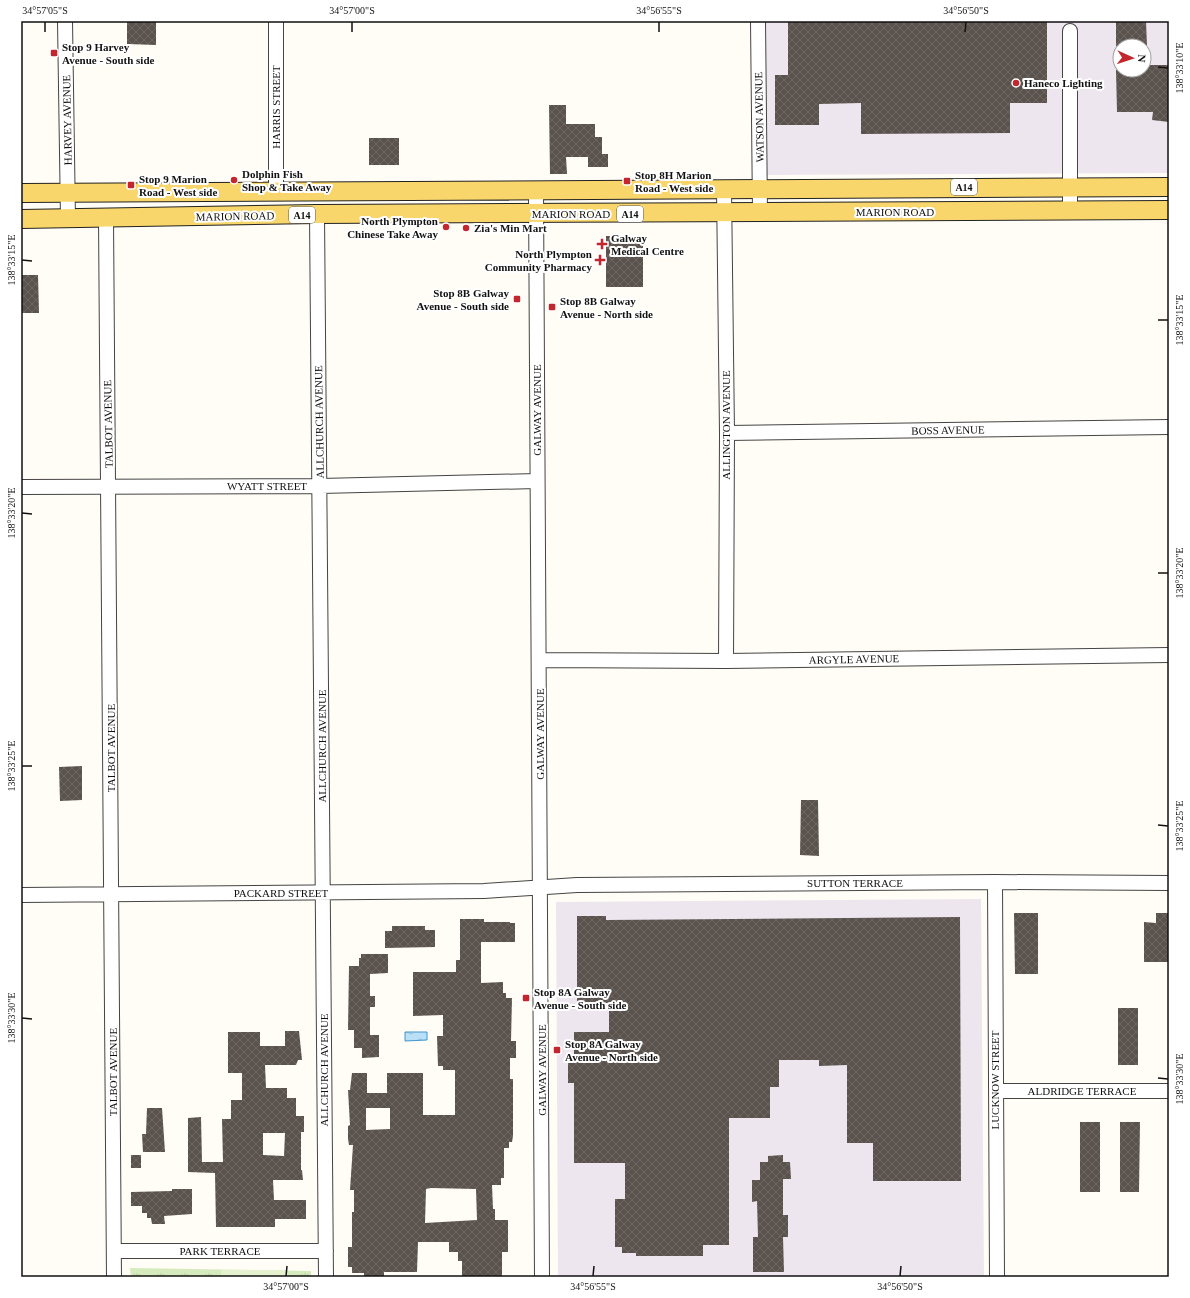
<svg xmlns="http://www.w3.org/2000/svg" width="1190" height="1298" font-family="'Times New Roman',serif">
<defs>
<pattern id="grass-tufts" width="24" height="20" patternUnits="userSpaceOnUse"><rect width="24" height="20" fill="#d5ebbd"/><path d="M3 7l-1-3M5 7V3M7 7l1-3M15 17l-1-3M17 17v-4M19 17l1-3" fill="none" stroke="#b6c8a1"/></pattern>
<pattern id="water-ripples" width="26" height="14" patternUnits="userSpaceOnUse"><rect width="26" height="14" fill="#b9e0f7"/><path d="M2 4q2-2 4 0t4 0M15 11q2-2 4 0t4 0" fill="none" stroke="#9ebfd3"/></pattern>
<pattern id="building-cross-hatch" width="8" height="8" patternUnits="userSpaceOnUse"><rect width="8" height="8" fill="#5a524d"/><path d="M0 0l8 8M0 8l8-8" fill="none" stroke="#6d6662"/></pattern>
</defs>
<rect width="100%" height="100%" fill="#fffdf5"/>
<!-- industrial -->
<path fill="#eee6ef" fill-rule="evenodd" d="M765 21H1169V173L766 175ZM1120 46H1144V70H1120Z
M981 899 984 1277H558L556 902Z"/>
<!-- grass -->
<path fill="url(#grass-tufts)" d="M130 1268 311 1271V1277H131Z"/>
<!-- pitch -->
<path fill="#e6f2cf" d="M221 1270H287V1277H221Z"/>
<!-- water -->
<path fill="url(#water-ripples)" stroke="#3f96cf" d="M405 1032H427V1040L405 1041Z"/>
<!-- building -->
<path fill="url(#building-cross-hatch)" fill-rule="evenodd" d="M127 21H156V45L127 44Z
M788 21H1047V103H1010V133L861 134V103L819 104V125H775V75H788Z
M1116 21H1146L1147 46H1116Z
M1144 65H1169V122L1152 120 1153 112H1117L1116 70H1144Z
M549 105H566V124H595V137H602V154H608V167H588V157H566L567 174H550Z
M369 138H399V165H369Z
M606 236H643V287H606Z
M21 275H38L39 313H21Z
M82 766V800L60 801 59 767Z
M801 800H818L819 856 800 855Z
M1014 913H1038V974H1015Z
M1156 913H1169V962H1144V922L1156 923Z
M577 916H606V920L960 917 961 1181H873V1143H847V1065L819 1066V1060H779V1087H770V1118H729V1245H703V1256H636V1253H622V1247H615V1199H625V1163H574V1083H568V1060H574V1032H609V1003H577Z
M460 919H484V922H510V923H515V942H481V983L503 982V993H506V998H512L511 1041H516V1058H510V1079H513V1136L512 1142H509V1148H504V1178H501V1185H492L493 1209H495V1220H508V1252H502V1277H462V1261H458V1252H449V1242H418L417 1272H384V1277H364V1273H352V1267H348V1247H352V1212H354V1190H350L353 1145H349L348 1139V1126L350 1125 348 1090H350L352 1073H367V1093H387V1073H423V1115H455V1070H443V1066H438L437 1036H443V1015L413 1016V972H456V960H460ZM366 1108H390V1129L366 1130ZM431 1188 476 1189 477 1220 425 1223 426 1189Z
M392 926H425V930H435V947L385 948V931H392Z
M361 954H388V973L370 974V996H375V1007H370V1035H379V1057L362 1058V1048H354V1030H348L349 966H359V958H361Z
M1118 1008H1138V1065H1118Z
M285 1031H299L302 1060H298L296 1065H265L266 1088H287V1098H296V1116H304V1132H301V1170H302L303 1180H273L274 1200H306V1219H275V1227H216L215 1173 188 1172V1118L201 1117 202 1162H223L222 1119H231V1100H242V1073H228V1032H260V1046H285ZM263 1133H285L284 1156 263 1155Z
M147 1108H162L165 1152H143L142 1134H146Z
M1080 1122H1100V1192H1080Z
M1120 1122H1140L1139 1192H1120Z
M131 1155H141V1168H131Z
M783 1155V1162H790L791 1179H783V1215H788V1237H783L784 1272H753V1237H758L757 1201 752 1202V1180H760V1162H768V1156Z
M172 1189H192V1214L164 1216 165 1224H152L151 1218H147V1213H142V1206H131V1192L172 1191Z"/>
<g fill="none" stroke-linecap="round" stroke-linejoin="round">
<!-- minor casing -->
<g stroke="#444" stroke-width="16">
<path id="minor" d="M65 21 68 219
M276 21V192
M758 21 760 213
M1070 31V210
M724 188 727 433 726 661
M536 190 542 1277
M317 214 326 1277
M106 218 114 1277
M727 433 1169 427
M21 487 320 486 537 481
M540 660 726 661 1169 655
M995 882 997 1277
M21 895 484 891 577 885 995 882 1169 883
M996 1091H1169
M114 1251H326"/>
</g>
<!-- major casing -->
<g stroke="#222" stroke-width="20">
<path id="major" d="M21 193 1169 187
M21 219 317 214 1169 210"/>
</g>
<!-- minor -->
<use href="#minor" stroke="#fff" stroke-width="14"/>
<!-- major -->
<use href="#major" stroke="#f9d66b" stroke-width="18"/>
</g>
<!-- ticks -->
<path fill="none" stroke="#111" stroke-width="1.5" d="M45 32V22M352 32V22M659 32V22M965 32 966 22M1158 67 1168 68M22 260 32 261M1158 320H1168M22 513 32 514M1158 573H1168M22 766H32M1158 825 1168 826M22 1018 32 1019M1158 1078 1168 1079M286 1276 287 1266M593 1276 594 1266M900 1276 901 1266"/>
<!-- markers -->
<g fill="#c4262e" stroke="#fff" stroke-width="1.5">
<rect x="50" y="49" width="8" height="8" rx="2"/>
<circle cx="1016" cy="83" r="4"/>
<circle cx="234" cy="180" r="4"/>
<rect x="623" y="177" width="8" height="8" rx="2"/>
<rect x="127" y="181" width="8" height="8" rx="2"/>
<circle cx="446" cy="227" r="4"/>
<circle cx="466" cy="228" r="4"/>
<path d="M600 238h4v4h4v4h-4v4h-4v-4h-4v-4h4z"/>
<path d="M598 254h4v4h4v4h-4v4h-4v-4h-4v-4h4z"/>
<rect x="513" y="295" width="8" height="8" rx="2"/>
<rect x="548" y="303" width="8" height="8" rx="2"/>
<rect x="522" y="994" width="8" height="8" rx="2"/>
<rect x="553" y="1046" width="8" height="8" rx="2"/>
</g>
<g text-anchor="middle" dominant-baseline="central" stroke-width="4" stroke-linejoin="round" paint-order="stroke">
<!-- shield labels -->
<g fill="#fff" stroke="#585858" stroke-width="1">
<rect x="951" y="179" width="26" height="16" rx="3"/>
<rect x="617" y="206" width="26" height="16" rx="3"/>
<rect x="289" y="207" width="26" height="16" rx="3"/>
</g>
<g font-size="10" font-weight="bold" fill="#111">
<text x="964" y="187">A14</text>
<text x="630" y="214">A14</text>
<text x="302" y="215">A14</text>
</g>
<!-- poi labels -->
<g font-size="11" font-weight="bold" fill="#111" stroke="#fff" text-anchor="start">
<text x="62" y="47">Stop 9 Harvey<tspan x="62" dy="13">Avenue - South side</tspan></text>
<text x="1024" y="83">Haneco Lighting</text>
<text x="242" y="174">Dolphin Fish<tspan x="242" dy="13">Shop &amp; Take Away</tspan></text>
<text x="635" y="175">Stop 8H Marion<tspan x="635" dy="13">Road - West side</tspan></text>
<text x="139" y="179">Stop 9 Marion<tspan x="139" dy="13">Road - West side</tspan></text>
<text x="438" y="221" text-anchor="end">North Plympton<tspan x="438" dy="13">Chinese Take Away</tspan></text>
<text x="474" y="228">Zia's Min Mart</text>
<text x="611" y="238">Galway<tspan x="611" dy="13">Medical Centre</tspan></text>
<text x="592" y="254" text-anchor="end">North Plympton<tspan x="592" dy="13">Community Pharmacy</tspan></text>
<text x="509" y="293" text-anchor="end">Stop 8B Galway<tspan x="509" dy="13">Avenue - South side</tspan></text>
<text x="560" y="301">Stop 8B Galway<tspan x="560" dy="13">Avenue - North side</tspan></text>
<text x="534" y="992">Stop 8A Galway<tspan x="534" dy="13">Avenue - South side</tspan></text>
<text x="565" y="1044">Stop 8A Galway<tspan x="565" dy="13">Avenue - North side</tspan></text>
</g>
<!-- street labels -->
<g font-size="11" fill="#111" stroke="#fff">
<text transform="translate(276 107) rotate(-90)">HARRIS STREET</text>
<text transform="translate(759 117) rotate(-91)">WATSON AVENUE</text>
<text transform="translate(67 120) rotate(-91)">HARVEY AVENUE</text>
<text x="895" y="212">MARION ROAD</text>
<text x="571" y="214">MARION ROAD</text>
<text transform="translate(235 216) rotate(-1)">MARION ROAD</text>
<text transform="translate(537 410) rotate(-90)">GALWAY AVENUE</text>
<text transform="translate(319 422) rotate(-91)">ALLCHURCH AVENUE</text>
<text transform="translate(108 424) rotate(-91)">TALBOT AVENUE</text>
<text transform="translate(726 425) rotate(-90)">ALLINGTON AVENUE</text>
<text transform="translate(948 430) rotate(-1)">BOSS AVENUE</text>
<text x="267" y="486">WYATT STREET</text>
<text transform="translate(854 659) rotate(-1)">ARGYLE AVENUE</text>
<text transform="translate(540 734) rotate(-90)">GALWAY AVENUE</text>
<text transform="translate(322 746) rotate(-90)">ALLCHURCH AVENUE</text>
<text transform="translate(111 748) rotate(-90)">TALBOT AVENUE</text>
<text x="855" y="883">SUTTON TERRACE</text>
<text x="281" y="893">PACKARD STREET</text>
<text transform="translate(324 1070) rotate(-90)">ALLCHURCH AVENUE</text>
<text transform="translate(542 1070) rotate(-90)">GALWAY AVENUE</text>
<text transform="translate(113 1072) rotate(-90)">TALBOT AVENUE</text>
<text transform="translate(995 1080) rotate(-90)">LUCKNOW STREET</text>
<text x="1082" y="1091">ALDRIDGE TERRACE</text>
<text x="220" y="1251">PARK TERRACE</text>
</g>
</g>
<!-- border -->
<rect width="1190" height="1298" fill="none" stroke="#ffffff" stroke-width="44"/>
<!-- north arrow -->
<g transform="translate(1132 58) rotate(93)"><circle r="19" fill="#ffffff" stroke="#a0a0a0"/>
<path d="M0-3L7 15L0 10L-7 15Z" fill="#c4262e"/>
<text y="-6" font-size="11" font-weight="bold" text-anchor="middle" fill="#111111">N</text>
</g>
<rect x="22" y="22" width="1146" height="1254" fill="none" stroke="#111" stroke-width="1.5"/>
<g font-size="10" text-anchor="middle" fill="#111">
<text x="45" y="14">34°57'05"S</text>
<text x="352" y="14">34°57'00"S</text>
<text x="659" y="14">34°56'55"S</text>
<text x="966" y="14">34°56'50"S</text>
<text transform="translate(1179 68) rotate(-90)" y="4">138°33'10"E</text>
<text transform="translate(11 260) rotate(-90)" y="4">138°33'15"E</text>
<text transform="translate(1179 320) rotate(-90)" y="4">138°33'15"E</text>
<text transform="translate(11 513) rotate(-90)" y="4">138°33'20"E</text>
<text transform="translate(1179 573) rotate(-90)" y="4">138°33'20"E</text>
<text transform="translate(11 766) rotate(-90)" y="4">138°33'25"E</text>
<text transform="translate(1179 826) rotate(-90)" y="4">138°33'25"E</text>
<text transform="translate(11 1018) rotate(-90)" y="4">138°33'30"E</text>
<text transform="translate(1179 1079) rotate(-90)" y="4">138°33'30"E</text>
<text x="286" y="1290">34°57'00"S</text>
<text x="593" y="1290">34°56'55"S</text>
<text x="900" y="1290">34°56'50"S</text>
</g>
</svg>
